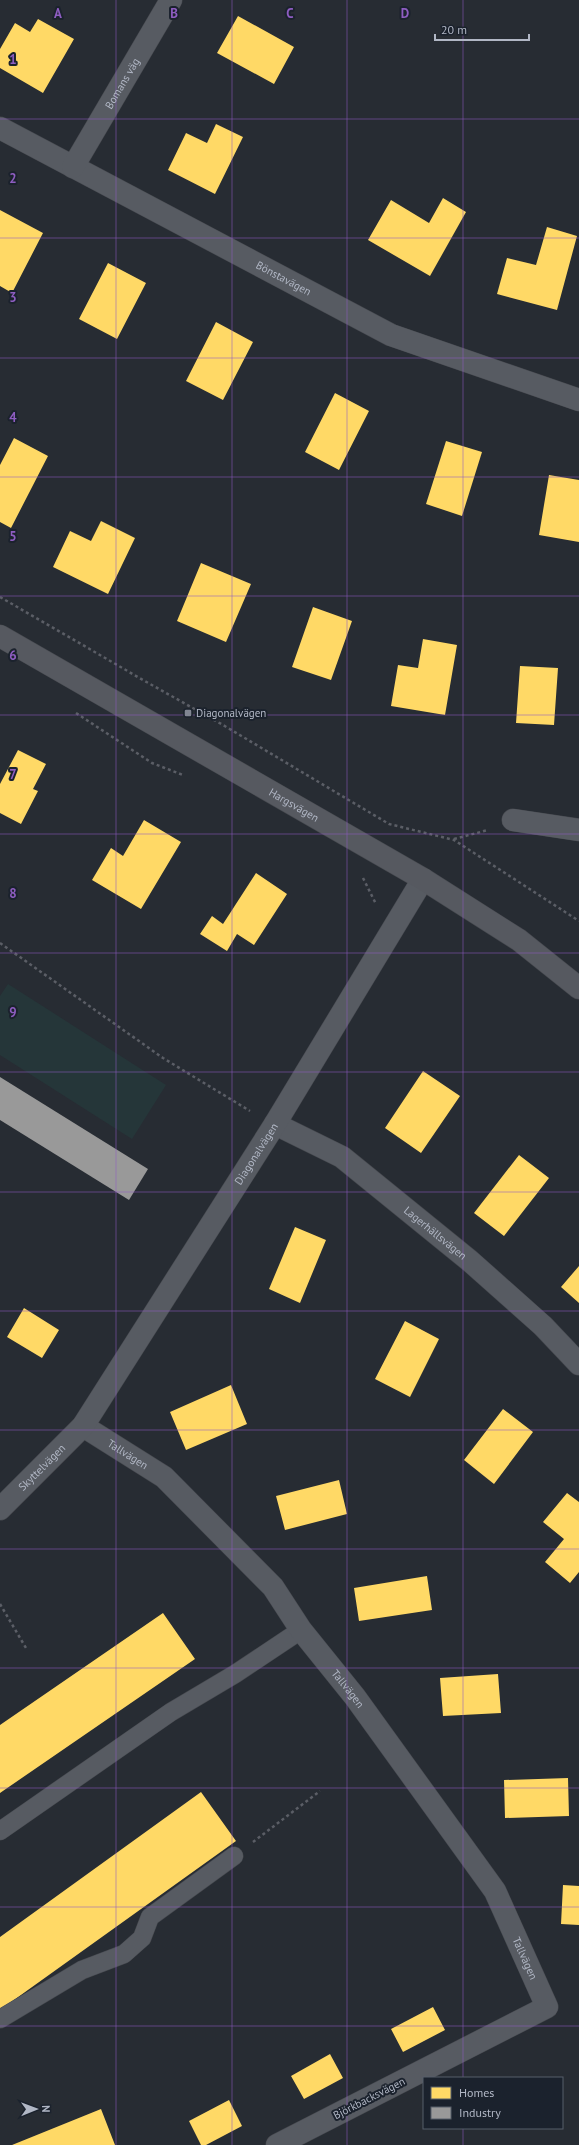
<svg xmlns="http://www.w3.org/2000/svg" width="579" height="2145" font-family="'PT Sans',sans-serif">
<rect width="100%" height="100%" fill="#272c33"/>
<!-- park -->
<path fill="#253639" d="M8 984 166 1085 132 1139 0 1055V996Z"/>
<!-- homes -->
<path fill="#ffd966" d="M238 16 294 47 274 84 217 53Z
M38 19 74 39 43 93 0 68V49L15 23 30 32Z
M216 124 243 137 215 194 168 170 186 133 207 143Z
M443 198 466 212 430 276 368 240 391 200 429 223Z
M0 210 43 233 12 293 0 286Z
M547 227 577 236 557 310 497 294 507 258 536 265Z
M108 263 146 283 117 339 79 319Z
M216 322 253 342 223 400 186 381Z
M335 393 369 411 339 470 305 452Z
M14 438 48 456 11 528 0 522V465Z
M446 441 482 452 462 516 426 504Z
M549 475 579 480V542L539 535Z
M101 521 135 538 108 594 53 567 70 531 91 541Z
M201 563 251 584 226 642 177 621Z
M313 607 352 621 331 680 292 667Z
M423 639 457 645 445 715 391 706 398 665 418 668Z
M520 666 558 668 554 725 516 723Z
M18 750 46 764 33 789 38 791 21 824 0 813V784Z
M144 820 181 842 141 909 92 880 111 848 123 856Z
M256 873 287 894 254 945 237 934 227 951 200 934 212 916 223 924Z
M423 1071 460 1096 421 1153 385 1128Z
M519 1155 549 1178 504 1236 474 1213Z
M295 1227 326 1240 300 1303 269 1289Z
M579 1266V1303L561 1287Z
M24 1308 59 1330 42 1358 7 1337Z
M405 1321 439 1339 410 1397 375 1379Z
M231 1385 247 1424 186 1450 170 1412Z
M503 1409 533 1432 494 1484 464 1460Z
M339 1480 347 1514 285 1530 276 1496Z
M567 1493 579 1502V1572L570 1583 545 1562 564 1539 543 1522Z
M427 1576 432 1610 359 1621 354 1588Z
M163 1613 195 1659 0 1793V1725Z
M498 1674 501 1713 443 1716 440 1678Z
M568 1778 569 1816 505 1818 504 1780Z
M201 1792 236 1841 0 2010V1937Z
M563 1885 579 1886V1925L561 1924Z
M433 2007 445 2030 403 2052 391 2029Z
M330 2054 343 2078 304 2099 291 2076Z
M229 2100 242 2126 206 2145H201L189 2121Z
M101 2109 115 2145H12Z"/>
<!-- industry -->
<path fill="#999" d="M0 1077 148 1169 129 1200 0 1120Z"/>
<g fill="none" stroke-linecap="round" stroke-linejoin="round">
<!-- lane casing -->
<g stroke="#45484e" stroke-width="19">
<path id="lane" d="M0 1831 171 1712 235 1674 301 1630
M0 2019 82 1970 124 1954 142 1938 150 1917 234 1856"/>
</g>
<!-- street casing -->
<g stroke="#45484e" stroke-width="23">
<g id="street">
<path id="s1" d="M0 128 391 335 579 400"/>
<path id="s2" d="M73 167 171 0"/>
<path d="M513 820 579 830"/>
<path id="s3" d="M275 1124 342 1157 470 1261 543 1326 579 1364"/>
<path id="s4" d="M83 1426 164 1477 273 1587 301 1630 355 1697 495 1891 547 2007 277 2145"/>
<path id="s5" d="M0 1509 83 1426 275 1124 423 879"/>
</g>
</g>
<!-- secondary casing -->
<g stroke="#45484e" stroke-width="23">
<g id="secondary">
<path id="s6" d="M0 636 423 879 519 940 579 988"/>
</g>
</g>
<!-- path -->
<path stroke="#5b5e66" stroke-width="2.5" stroke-dasharray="3 3" stroke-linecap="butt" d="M0 597 143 680 223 725 389 824 454 840 579 921
M76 713 152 763 183 775
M454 839 488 830
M363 878 376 904
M0 943 163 1058 250 1111
M0 1604 26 1648
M253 1842 320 1791"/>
<!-- lane -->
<use href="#lane" stroke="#575b62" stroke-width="18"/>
<!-- street -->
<use href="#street" stroke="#575b62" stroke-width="22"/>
<!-- secondary -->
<use href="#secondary" stroke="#565960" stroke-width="22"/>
</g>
<!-- grid -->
<path fill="none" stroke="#8e5dc1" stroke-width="1" stroke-opacity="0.55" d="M116 0V2145M232 0V2145M347 0V2145M463 0V2078M0 119H579M0 238H579M0 358H579M0 477H579M0 596H579M0 715H579M0 834H579M0 953H579M0 1072H579M0 1192H579M0 1311H579M0 1430H579M0 1549H579M0 1668H579M0 1788H579M0 1907H579M0 2026H579M463 2128V2145"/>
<!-- markers -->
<rect fill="#818692" stroke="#1b222d" stroke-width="1.5" x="184" y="709" width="8" height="8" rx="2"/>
<g text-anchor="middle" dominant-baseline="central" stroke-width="4" stroke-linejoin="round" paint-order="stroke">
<!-- street labels -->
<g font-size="11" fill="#b1b7c5" stroke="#1b222d">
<text stroke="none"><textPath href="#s2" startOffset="97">Bomans väg</textPath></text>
<text stroke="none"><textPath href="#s1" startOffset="321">Bönstavägen</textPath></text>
<text stroke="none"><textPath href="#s6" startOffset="339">Hargsvägen</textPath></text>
<text stroke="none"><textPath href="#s5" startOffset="440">Diagonalvägen</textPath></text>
<text stroke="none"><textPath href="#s3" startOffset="195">Lagerhällsvägen</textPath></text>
<text stroke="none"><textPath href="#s4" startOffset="53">Tallvägen</textPath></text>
<text stroke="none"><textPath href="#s5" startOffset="59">Skyttelvägen</textPath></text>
<text stroke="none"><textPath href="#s4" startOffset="377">Tallvägen</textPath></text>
<text stroke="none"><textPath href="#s4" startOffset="701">Tallvägen</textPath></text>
<text transform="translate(369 2098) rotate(-27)">Björkbacksvägen</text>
</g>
<!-- poi labels -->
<g font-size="11" fill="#b1b7c5" stroke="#1b222d" text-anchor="start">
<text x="196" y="713">Diagonalvägen</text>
</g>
</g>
<g font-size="13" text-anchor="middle" font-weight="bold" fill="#8e5dc1" stroke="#1b222d" stroke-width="4" stroke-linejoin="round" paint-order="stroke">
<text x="58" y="18">A</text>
<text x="174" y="18">B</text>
<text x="290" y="18">C</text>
<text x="405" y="18">D</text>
<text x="13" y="64">1</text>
<text x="13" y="183">2</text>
<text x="13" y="302">3</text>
<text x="13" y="422">4</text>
<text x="13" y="541">5</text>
<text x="13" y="660">6</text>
<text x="13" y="779">7</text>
<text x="13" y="898">8</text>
<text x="13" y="1017">9</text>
</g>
<!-- legend -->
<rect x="423" y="2077" width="140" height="52" fill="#1b222d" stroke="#575e6a"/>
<rect x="431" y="2087" width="20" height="12" fill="#ffd966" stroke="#575e6a"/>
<text x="459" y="2097" font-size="12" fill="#b1b7c5">Homes</text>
<rect x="431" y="2107" width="20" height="12" fill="#999999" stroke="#575e6a"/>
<text x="459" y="2117" font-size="12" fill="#b1b7c5">Industry</text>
<!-- north arrow -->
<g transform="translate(36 2109) rotate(89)" stroke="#1b222d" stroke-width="3" paint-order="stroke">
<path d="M0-3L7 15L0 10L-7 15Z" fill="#b1b7c5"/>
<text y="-6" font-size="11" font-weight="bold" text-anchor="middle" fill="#b1b7c5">N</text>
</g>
<!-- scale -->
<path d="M435 34v6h94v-6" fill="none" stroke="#b1b7c5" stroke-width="2"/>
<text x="441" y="34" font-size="12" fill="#b1b7c5" stroke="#1b222d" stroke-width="3" paint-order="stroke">20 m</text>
</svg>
